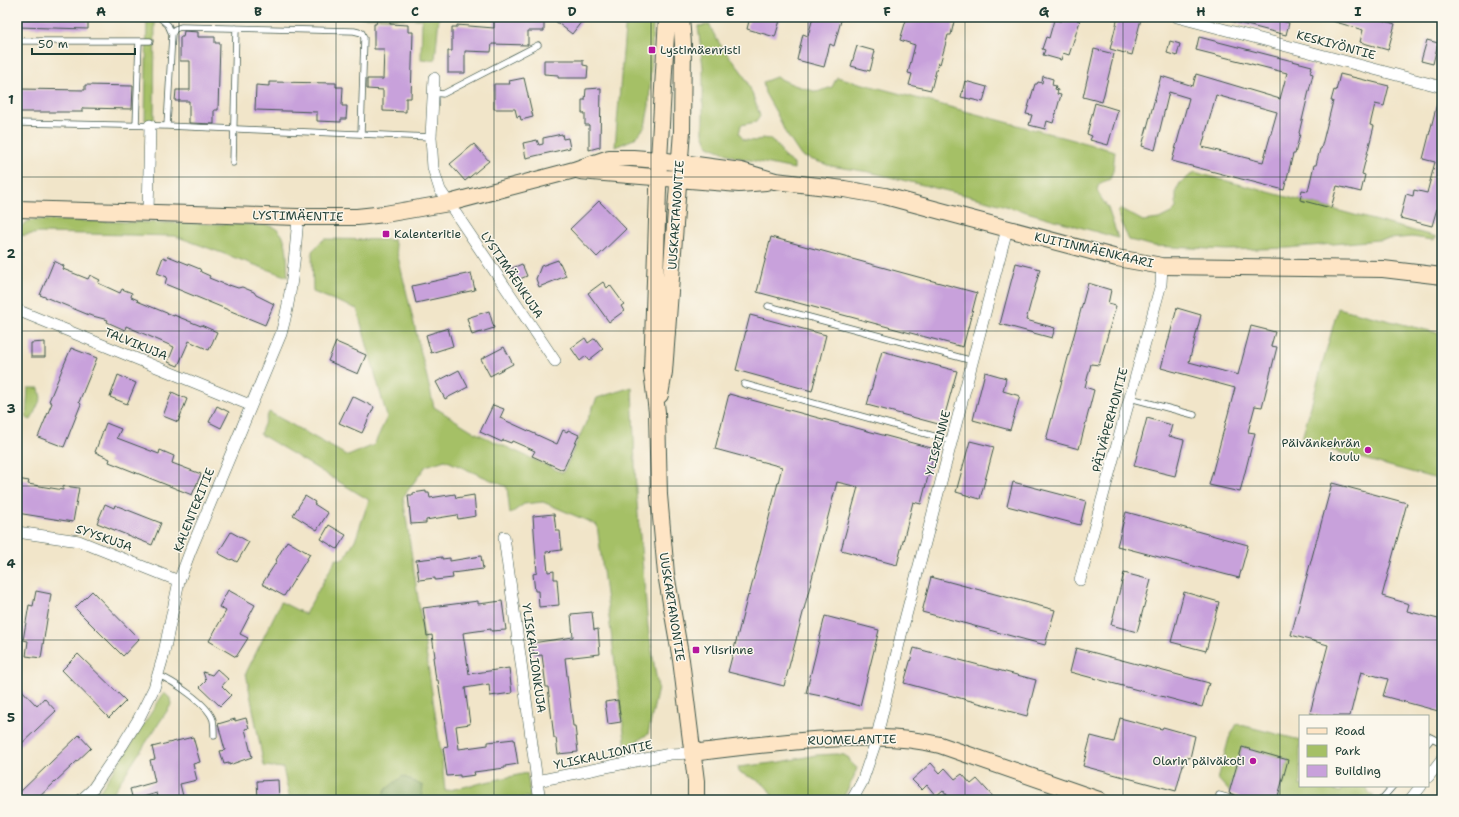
<svg xmlns="http://www.w3.org/2000/svg" width="1459" height="817" font-family="'Shantell Sans',sans-serif">
<rect width="100%" height="100%" fill="#fbf7ec"/>
<filter id="ink" filterUnits="userSpaceOnUse"><feTurbulence type="fractalNoise" baseFrequency=".025" numOctaves="2"/><feDisplacementMap in="SourceGraphic" scale="8" xChannelSelector="R" yChannelSelector="G"/><feConvolveMatrix kernelMatrix="1 2 1 2 8 2 1 2 1" color-interpolation-filters="sRGB"/></filter>
<filter id="wash" filterUnits="userSpaceOnUse"><feTurbulence type="fractalNoise" baseFrequency=".012" numOctaves="4" result="noise"/><feDisplacementMap in="SourceGraphic" scale="16" xChannelSelector="R" yChannelSelector="G"/><feGaussianBlur stdDeviation="0.9" result="paint"/><feColorMatrix in="noise" values="0 0 0 0 0 0 0 0 0 0 0 0 0 0 0 0 0 1.4 0 .05"/><feComposite in="paint" operator="in"/></filter>
<g filter="url(#wash)">
<rect width="100%" height="100%" fill="#f1e5c9"/>
<!-- green -->
<path fill="#a5c066" stroke="#627e4d" d="M147 17H155L154 123 145 120Z
M360 17H439L435 60 421 59 422 19Z
M626 17H656L653 27 649 106 645 127 634 139 615 147Z
M710 25C716 43 730 56 741 71 750 84 755 102 760 116L756 122 741 125 739 134 744 140 757 141 763 138 769 139 778 146 784 157 794 164V169L735 157 708 146 703 133V67L698 26Z
M776 77 794 85 817 92 832 87 837 77 1115 151 1113 171 1110 179 1099 184 1097 190 1101 198 1108 208 1118 238 981 199 869 172 831 166 801 156 785 132 777 114 765 93 763 82Z
M1195 172 1212 177 1437 237 1433 240 1412 237 1288 248 1227 250 1154 246 1129 240 1120 221 1118 212 1121 209 1143 221 1159 219 1171 213 1176 208V191L1180 183Z
M34 220 267 225C291 230 286 256 288 277L175 236 40 233 18 236C20 226 24 221 34 220Z
M324 239 394 240 434 407 476 433 563 473 597 398 632 387 636 491 648 627 658 688 648 734 626 748 597 525 543 502 524 504 510 514 507 487 445 460 426 466 403 497 442 760 445 791 527 773 531 800H529L528 797 514 800H421L422 786 385 790 382 800H290L283 768 264 766 246 673 281 602 305 614 336 559H344L356 538 369 500 260 434 269 412 348 456 374 445 387 417 357 309 313 292 312 251Z
M1338 308 1442 334V460L1437 479 1301 442Z
M28 388H39L41 398 31 420 26 418Z
M164 693 170 698 171 705 108 800H94Z
M1237 724 1300 740V786H1321L1340 792 1342 786H1366L1369 794 1374 796 1371 800H1277L1288 760 1242 747 1230 792 1218 779 1229 738Z
M837 754 844 755 849 758 851 763 857 768 853 779 842 800H774C767 781 755 780 739 772L738 767 781 762 816 755Z"/>
<!-- forest -->
<path fill="#84a65b" stroke="#527248" d="M403 776 423 786 421 800H382L385 790Z"/>
<g id="blocks">
<!-- building -->
<path fill="#c8a1db" fill-rule="evenodd" d="M17 17H88V29L17 27Z
M494 17H525V18L544 19V31H528V45L492 44 491 52 465 51V73H448V51H452V27H457V25L494 28Z
M550 17H585L572 34Z
M750 17H781L775 37 747 29Z
M813 17H842L834 46 830 44 824 67 797 60 803 34 808 36Z
M907 17H955L951 35H948L940 64 938 63 931 90 909 85 912 74 908 73 915 45 900 40Z
M1062 17H1078L1077 20 1080 21 1069 55 1063 53 1061 60 1043 55 1045 50 1042 49 1046 37 1049 38 1054 20 1061 21Z
M1118 17H1134L1141 19 1132 55 1110 49Z
M1232 17H1268L1289 23 1286 35 1231 21Z
M1329 17H1373L1395 24 1388 50 1360 42 1363 30 1329 20Z
M377 20H390V24L408 25V32H413L411 98H406V112L383 111V90L367 89V79H383L384 49H374V24H376Z
M184 31 198 32V37H215V43H220L218 110H214V124L189 123V101H175L176 90H190V61H180V37H183Z
M1199 37 1312 66 1310 73 1313 74 1299 133 1300 134 1295 154H1293L1284 190 1172 161 1189 98 1169 92 1155 150 1142 146 1161 76 1193 86 1196 74 1280 99 1287 73 1196 50ZM1216 95 1277 112 1263 162 1202 147Z
M1427 40 1438 43 1433 64 1421 61Z
M1170 41 1180 44 1177 56 1167 53Z
M857 46 875 51 870 71 851 66Z
M1094 49 1114 54 1102 102 1083 97Z
M544 60H583V65L588 66 587 78H558V75L544 74Z
M1340 74 1389 86 1384 106 1375 104 1370 125 1374 126 1362 174 1365 175 1361 192 1337 186 1331 208 1300 200 1302 190 1308 191 1314 165H1316L1320 149H1321L1333 101H1331L1334 90 1336 91Z
M1043 76 1053 79 1052 85 1056 86 1055 89 1058 90 1057 94 1061 95 1053 123 1047 121 1045 129 1029 125 1032 115 1026 114 1035 84H1037L1038 82 1042 83Z
M524 78 533 117 521 120 520 116 517 117 515 109H494V84H510L509 81Z
M965 81 987 87 983 102 961 97Z
M269 82 336 83V87H343L342 106H347L346 119H341V122L317 121V112L255 110 256 85 269 86Z
M85 85 133 86 132 109 82 108V112H18L19 89 85 90Z
M601 88 600 147 589 150V125H585V113H582V100H585L586 89Z
M1439 96 1442 97V198H1440L1432 226 1400 218 1406 194 1413 196 1414 190 1427 193 1435 162 1423 159Z
M1095 103 1118 110 1108 145 1090 140 1092 136 1087 134Z
M562 134 563 139 568 138 570 148 526 158 523 143 537 140 539 145 543 144V138Z
M474 144 489 161 465 181 450 164Z
M599 201 626 229 597 257 570 229Z
M771 237 977 293 963 347 757 292Z
M168 256 200 269 201 272 210 276 209 278 229 286V285L238 288 242 287 254 292 256 295 274 304 265 325 165 284 167 277 157 273 163 257 167 259Z
M558 260 559 264 560 263 566 276 539 287 536 279 541 266Z
M54 261 64 266 63 269 88 279 90 275 100 280 98 283 120 293 122 289 132 293 131 297 138 300 137 301 174 316V315L201 326V325L217 332 209 350 189 341 178 366 168 362 174 347 126 326 125 330 107 322 108 320 89 315 40 295Z
M1016 263 1040 269 1026 320 1055 328 1052 338 1000 324Z
M522 264 527 276 515 281 510 269Z
M471 273 475 290 416 303 412 286Z
M603 282 607 288 610 285 624 304 621 306 624 311 609 322 588 293Z
M1088 283 1111 290 1108 304 1116 306 1099 365 1091 364 1085 387 1094 390 1079 449 1046 440Z
M1177 308 1201 315 1189 362 1238 375 1251 326 1275 332 1271 346 1277 347 1262 407 1255 406 1248 432 1255 433 1240 492 1209 485 1235 388 1161 368Z
M489 311 494 328 472 335 467 318Z
M750 315 826 335 812 391 736 370Z
M448 328 453 346 431 353 426 335Z
M585 338 588 343 595 338 603 349 589 360 586 356 580 361 571 348Z
M45 342V357H31V343Z
M336 342 366 355 358 374 328 361Z
M504 347 513 364 490 376 481 359Z
M71 348 97 358 79 402 81 404 64 447 38 437 52 403 49 401Z
M882 351 957 371 942 425 867 405Z
M459 370 468 387 445 399 436 382Z
M985 372 1006 378 1003 391 1020 396 1010 430 973 420Z
M118 375 136 383 127 404 110 397Z
M172 392 187 399 178 422 163 416Z
M729 394 935 449 921 504 913 502 897 565 841 550 858 487 837 482 784 686 728 672 748 595 749 596 782 467 715 449Z
M352 396 374 407 362 433 339 423Z
M493 405 504 409 500 418 557 444 563 430 567 432 568 430 579 435 563 470 532 456 535 451 512 441 511 443 503 440 502 442 480 432Z
M217 406 229 412 221 428 209 422Z
M1147 418 1172 425 1169 436 1184 440 1175 476 1134 466Z
M106 423 121 429 117 438 159 454 160 450 174 456 172 463 201 474 192 495 109 462 110 459 95 452Z
M970 441 994 447 980 499 956 492Z
M17 479 29 481 28 484 63 490V486L79 488 73 522 17 513Z
M1013 482 1086 501 1080 525 1007 506Z
M1332 483 1407 503 1382 596 1409 604 1407 611 1442 620V712L1383 696 1388 679 1361 672 1350 716H1322L1310 713 1328 645 1291 635Z
M426 491V493H429L430 498 455 494 456 498 474 495 476 516 458 519 457 515 432 519 426 520V523L411 524 408 495H413V493Z
M305 496 315 502 314 504 328 513 317 530 293 515Z
M105 504 114 508 115 505 161 523 152 545 97 523Z
M1126 512 1248 545 1239 578 1117 546Z
M554 514 556 531H560L562 550 546 552 548 572 554 571V579H557L559 605 539 607 538 591H535L533 574 537 573 533 516Z
M329 525 346 535 337 549 321 539Z
M231 532 249 542 237 562 232 559 231 560 218 553Z
M287 541 310 554 284 596 262 584 277 561 276 560Z
M481 556 483 569 452 573 453 578 435 580V578L419 580 416 560 442 557V559L450 558V561Z
M1124 573 1151 580 1137 632 1111 625Z
M931 577 1055 610 1045 645 922 612Z
M228 590 255 605 240 634 248 638 236 657 209 641 226 611 219 607Z
M36 591 51 594 41 658 26 656 28 641 23 640 29 605 33 606Z
M92 591 139 639 123 656 75 608Z
M1184 592 1219 602 1206 651 1171 642Z
M478 601V604L502 601 506 630 491 631V629L463 633 469 674 509 668 512 693 490 696 489 684 465 688 470 724 456 726 459 749 488 745V742L514 739 518 764 505 766V768L474 772 475 775 460 777V775L447 776 443 748 448 747 438 680H436L433 657H435L432 635 427 636 423 608Z
M592 612 594 630 598 629 600 654 565 658 573 726H575L578 752 558 754 556 738H554L548 687H546L542 655 534 656 532 643 573 637 571 614Z
M825 616 879 630 860 706 821 695V696L806 693Z
M914 648 1036 680 1027 716 904 683Z
M1076 648 1209 683 1202 707 1070 672Z
M78 654 126 701 109 718 62 670Z
M217 669 228 679 222 686 231 695 220 706 200 687 206 681 203 672 212 675Z
M17 685 37 706 44 698 56 711 17 748Z
M618 700 621 722 608 724 605 702Z
M246 718 249 728 245 729 252 757 229 765V763L224 764 220 751 225 750 218 724 235 719V721Z
M1120 718 1162 729 1163 727 1195 736 1190 758 1185 757 1176 791 1083 766 1091 736 1114 742Z
M79 735 91 748 36 800H25L19 793Z
M193 737 200 762 193 764 197 780 180 784 184 800H159L157 793 133 800 130 789 155 782 150 760 155 759 152 747Z
M1242 747 1288 760 1277 800H1241L1238 796 1229 793Z
M931 763 940 773 945 768 955 779 962 774 971 784 977 779 996 800H951L943 790 936 796 927 785 922 790 912 780Z
M278 780 279 800H258L257 781Z"/>
</g>
</g>
<g filter="url(#ink)">
<use href="#blocks" fill-opacity="0" stroke="#3e564a" stroke-width="1"/>
<g fill="none" stroke-linecap="round" stroke-linejoin="round">
<!-- lane casing -->
<g stroke="#3e564a" stroke-width="7">
<path id="lane" d="M159 17 168 25 172 34 167 126
M172 34 175 29 181 27 354 31 362 33 364 38 361 134
M19 41H150
M433 93 443 94 538 45
M17 123 167 126 431 137
M136 125 139 41
M233 163 236 28
M768 306 973 361
M744 384 952 441
M1130 398 1194 415
M158 675C173 681 208 704 213 720 214 725 214 731 214 736
M1428 736 1442 743
M1428 743 1432 738
M1219 795 1237 800
M1381 800 1393 786"/>
</g>
<!-- street casing -->
<g stroke="#3e564a" stroke-width="12">
<path id="street" d="M1177 17 1442 87
M434 78 431 137 433 168 440 190 555 361
M148 213 150 125
M17 310 245 403
M17 532 79 541 179 581
M504 537 537 781
M1080 580 1161 284 1162 266
M1428 777 1442 759
M81 800 92 790 122 746 138 720 154 688 163 657 179 581 190 552 281 334C292 295 295 256 298 217
M540 800 537 781 670 754 692 753
M852 800 862 782 875 744 903 627 1007 229
M1410 800 1421 786"/>
</g>
<!-- secondary casing -->
<g stroke="#3e564a" stroke-width="18">
<path id="secondary" d="M667 17 659 160 652 371 657 412 659 495 666 574 681 660 696 781V800
M580 171 739 184 766 182
M17 209 298 217H357L385 214 449 203 574 170 609 158H633L659 160 741 171 775 181 844 189 885 196 1117 258 1162 266 1383 269 1442 276
M660 395 664 372 682 131 683 44 681 17
M692 753C732 748 772 743 813 740 856 737 897 735 940 745L1099 800"/>
</g>
<!-- lane -->
<use href="#lane" stroke="#fff" stroke-width="5.5"/>
<!-- street -->
<use href="#street" stroke="#fff" stroke-width="11"/>
<!-- secondary -->
<use href="#secondary" stroke="#fee5c5" stroke-width="16"/>
</g>
</g>
<!-- grid -->
<path fill="none" stroke="#1f3d34" stroke-width="1" stroke-opacity="0.55" d="M179 17V800M336 17V800M494 17V800M651 17V800M808 17V800M965 17V800M1123 17V800M1280 17V800M17 177H1442M17 331H1442M17 486H1442M17 640H1442"/>
<!-- markers -->
<g fill="#b5179e" stroke="#fbf7ec" stroke-width="1.5">
<rect x="648" y="46" width="8" height="8" rx="2"/>
<rect x="382" y="230" width="8" height="8" rx="2"/>
<circle cx="1368" cy="450" r="4"/>
<rect x="692" y="646" width="8" height="8" rx="2"/>
<circle cx="1253" cy="761" r="4"/>
</g>
<g text-anchor="middle" dominant-baseline="central" stroke-width="3" stroke-linejoin="round" paint-order="stroke">
<!-- street labels -->
<g font-size="12" fill="#1f3d34" stroke="#fbf7ec">
<text transform="translate(1336 45) rotate(15)">KESKIYÖNTIE</text>
<text transform="translate(676 215) rotate(-86)">UUSKARTANONTIE</text>
<text transform="translate(298 216) rotate(1)">LYSTIMÄENTIE</text>
<text transform="translate(1094 250) rotate(13)">KUITINMÄENKAARI</text>
<text transform="translate(512 275) rotate(56)">LYSTIMÄENKUJA</text>
<text transform="translate(136 344) rotate(22)">TALVIKUJA</text>
<text transform="translate(1110 420) rotate(-75)">PÄIVÄPERHONTIE</text>
<text transform="translate(938 443) rotate(-75)">YLISRINNE</text>
<text transform="translate(194 510) rotate(-68)">KALENTERITIE</text>
<text transform="translate(104 538) rotate(19)">SYYSKUJA</text>
<text transform="translate(672 607) rotate(81)">UUSKARTANONTIE</text>
<text transform="translate(534 658) rotate(82)">YLISKALLIONKUJA</text>
<text transform="translate(852 740) rotate(-1)">RUOMELANTIE</text>
<text transform="translate(603 755) rotate(-12)">YLISKALLIONTIE</text>
</g>
<!-- poi labels -->
<g font-size="12" fill="#1f3d34" stroke="#fbf7ec" text-anchor="start">
<text x="660" y="50">Lystimäenristi</text>
<text x="394" y="234">Kalenteritie</text>
<text x="1360" y="443" text-anchor="end">Päivänkehrän<tspan x="1360" dy="14">koulu</tspan></text>
<text x="704" y="650">Ylisrinne</text>
<text x="1245" y="761" text-anchor="end">Olarin päiväkoti</text>
</g>
</g>
<!-- margin -->
<rect width="1459" height="817" fill="none" stroke="#fbf7ec" stroke-width="44"/>
<!-- legend -->
<rect x="1299" y="715" width="130" height="72" fill="#fbf7ec" stroke="#a3ada2"/>
<rect x="1307" y="728" width="20" height="6" fill="#fee5c5" stroke="#a3ada2"/>
<text x="1335" y="735" font-size="12" fill="#1f3d34">Road</text>
<rect x="1307" y="745" width="20" height="12" fill="#a5c066" stroke="#a3ada2"/>
<text x="1335" y="755" font-size="12" fill="#1f3d34">Park</text>
<rect x="1307" y="765" width="20" height="12" fill="#c8a1db" stroke="#a3ada2"/>
<text x="1335" y="775" font-size="12" fill="#1f3d34">Building</text>
<!-- scale -->
<path d="M32 48v6h103v-6" fill="none" stroke="#1f3d34" stroke-width="2"/>
<text x="38" y="48" font-size="12" fill="#1f3d34" stroke="#fbf7ec" stroke-width="3" paint-order="stroke">50 m</text>
<rect x="22" y="22" width="1415" height="773" fill="none" stroke="#1f3d34" stroke-width="1.5"/>
<g font-size="13" text-anchor="middle" font-weight="bold" fill="#1f3d34">
<text x="101" y="16">A</text>
<text x="258" y="16">B</text>
<text x="415" y="16">C</text>
<text x="572" y="16">D</text>
<text x="730" y="16">E</text>
<text x="887" y="16">F</text>
<text x="1044" y="16">G</text>
<text x="1201" y="16">H</text>
<text x="1358" y="16">I</text>
<text x="11" y="104">1</text>
<text x="11" y="258">2</text>
<text x="11" y="413">3</text>
<text x="11" y="568">4</text>
<text x="11" y="722">5</text>
</g>
</svg>
